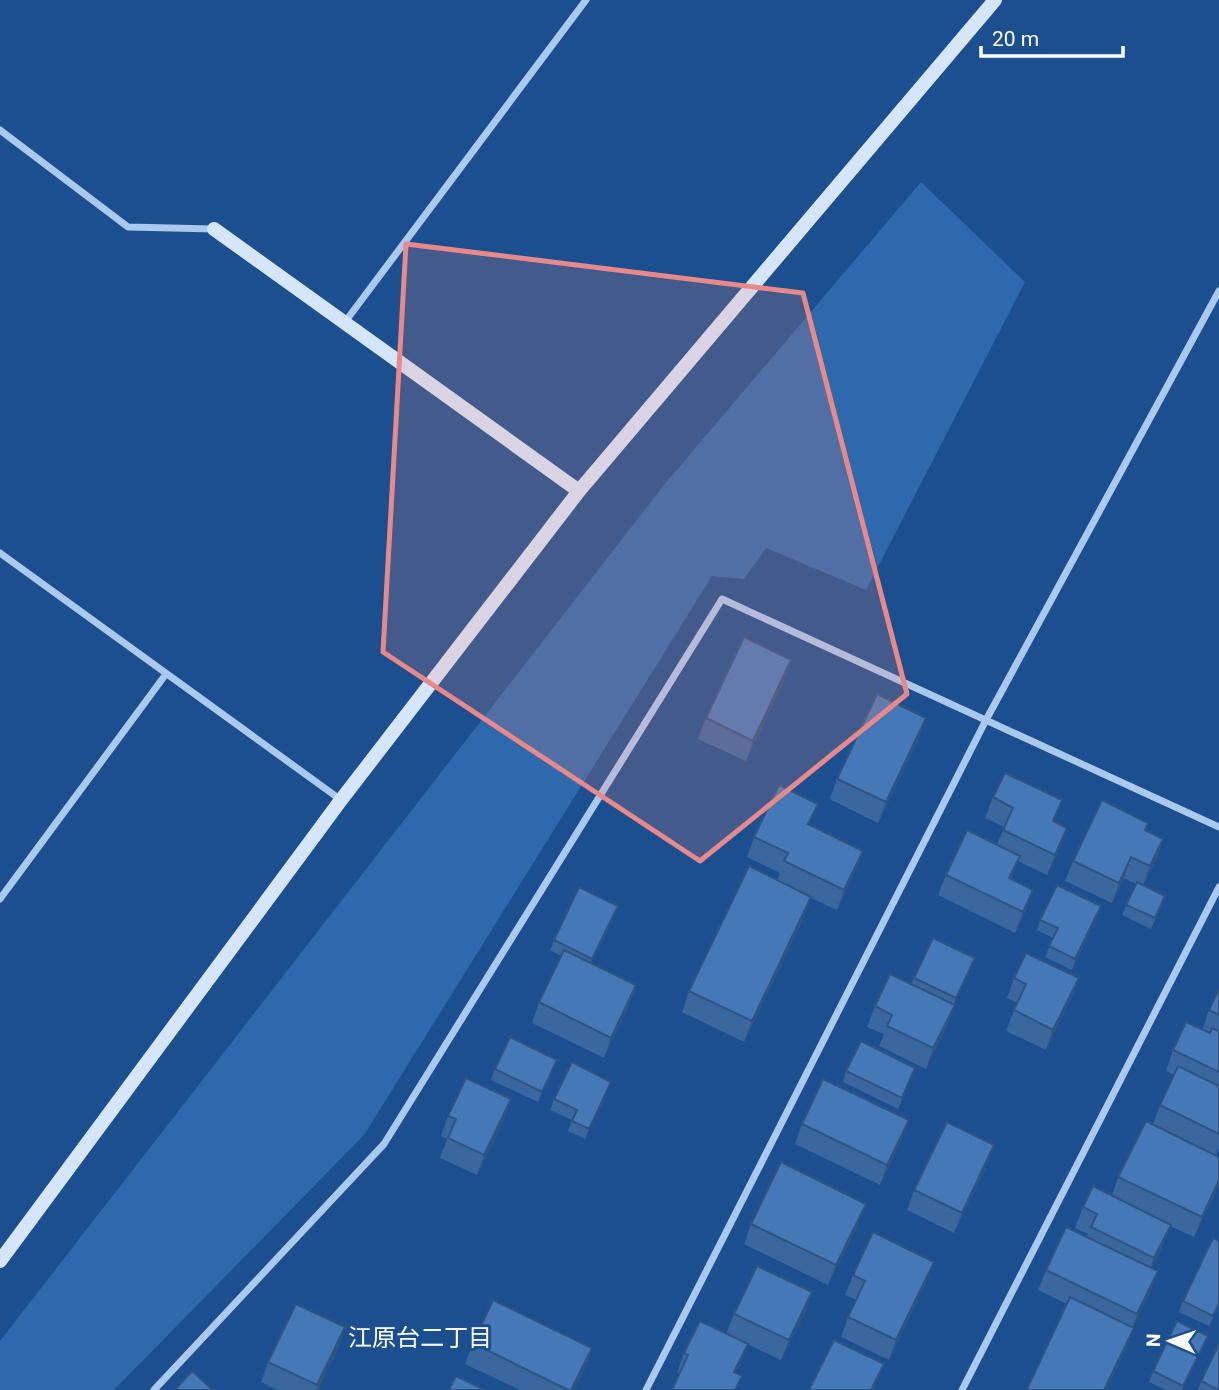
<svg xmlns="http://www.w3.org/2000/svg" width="1219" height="1390" font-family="Roboto,'Noto Sans JP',sans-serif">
<rect width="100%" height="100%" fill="#1b4f8f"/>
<!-- green -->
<path fill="#2e69ad" d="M921 182 1025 282 866 590 766 548 744 579 712 576 364 1135 114 1390H0V1341L664 485Z"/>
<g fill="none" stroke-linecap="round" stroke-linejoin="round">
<!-- street -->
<path stroke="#a9c9ee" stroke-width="7" d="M0 130 128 227 214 229
M345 322 586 0
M0 553 341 800
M0 899 166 674
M154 1390 384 1144 722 599 1219 827
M646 1390 986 720 1219 291
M962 1390 1219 887"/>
<!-- secondary -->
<path stroke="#d6e6fa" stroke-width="14" d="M214 229 579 491
M0 1261 341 800 579 491 995 0"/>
</g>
<!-- wall -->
<path fill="#3a679d" d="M791 660 784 680 746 761 698 739 706 718Z
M919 738 878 823 830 799 837 779Z
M993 797 1054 821 1060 848 1047 875 1018 861 1011 879 1026 910 1015 933 938 895 946 875 997 845 1004 827 985 818Z
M810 825 863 851 855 871 837 910 811 898 804 917 744 1042 682 1012 689 991 777 880 780 873 747 857 754 837Z
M1146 830 1163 839 1156 859 1143 886 1165 896 1151 929 1122 915 1136 884 1124 878 1112 903 1065 881 1073 861Z
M1101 906 1097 916 1072 970 1045 957 1053 938 1037 930 1040 920Z
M614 917 591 963 629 1005 604 1058 532 1023 539 1002 561 956 550 950 554 940Z
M971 968 954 1004 947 1025 926 1069 879 1046 884 1034 867 1027 875 1006 911 984 914 978Z
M1014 978H1079L1071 998 1046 1050 1006 1031 1017 1003 1007 998Z
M1219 989V1148L1216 1155 1219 1185 1194 1237 1170 1226 1163 1245 1152 1268 1158 1271 1150 1292 1133 1327 1126 1348 1106 1390H1026L1067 1304 1038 1290 1046 1270 1087 1237 1088 1234 1075 1228 1083 1207 1112 1196 1118 1177 1153 1125 1160 1105 1174 1075 1166 1071 1173 1050 1202 1030 1209 1010Z
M495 1069 553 1070 538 1102 491 1080Z
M846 1071 911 1078 898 1109 843 1082Z
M611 1082 585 1139 568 1131 572 1120 550 1110 554 1099Z
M448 1116 504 1120 477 1175 440 1158 447 1139 441 1136Z
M909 1120 901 1140 880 1185 795 1144 802 1124Z
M994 1145 987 1165 954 1233 907 1210 914 1190Z
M866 1204 858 1224 828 1285 744 1244 751 1224Z
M853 1275 926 1282 889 1360 841 1337 848 1317 856 1300 845 1295Z
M812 1292 805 1312 781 1360 726 1334 734 1314Z
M1183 1301 1219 1306 1209 1326 1179 1312Z
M345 1327 338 1348 318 1390H277L261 1382 268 1362Z
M473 1343 592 1348 585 1368 574 1390H520L465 1364Z
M1204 1346 1182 1390H1166L1149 1382 1153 1371Z
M684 1353 740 1365 736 1373 679 1374 677 1373Z
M1201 1381 1219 1390H1198Z"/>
<!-- shaded-wall -->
<path fill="#305480" d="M791 660 784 680 746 761 753 741Z
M926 718 919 738 878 823 886 802Z
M818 804 810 824 800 845 808 824Z
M1067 828 1060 848 1047 875 1055 855Z
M1163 839 1156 859 1142 887 1150 866Z
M863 851 855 871 837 910 844 890Z
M1020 856 1012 876 1001 899 1009 878Z
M1131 857 1124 878 1112 903 1119 883Z
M1033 890 1026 910 1015 933 1023 912Z
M811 897 804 917 744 1042 752 1021Z
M618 906 614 917 588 969 592 959Z
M1101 906 1097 916 1072 970 1075 959Z
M975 958 971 968 953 1008 956 998Z
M1079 978 1071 998 1046 1050 1053 1030Z
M636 985 629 1005 604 1058 611 1038Z
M955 1005 947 1025 926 1069 933 1048Z
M557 1060 553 1070 538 1102 542 1092Z
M611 1082 608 1092 585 1139 589 1129Z
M511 1099 504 1120 477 1175 484 1155Z
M909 1120 901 1140 880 1185 887 1165Z
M994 1145 987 1165 954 1233 962 1213Z
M1219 1180V1185L1194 1237 1202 1217Z
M866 1204 858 1224 828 1285 836 1265Z
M1171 1225 1163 1245 1147 1278 1154 1258Z
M934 1262 926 1282 889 1360 896 1340Z
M1158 1271 1150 1292 1130 1335 1137 1314Z
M812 1292 805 1312 781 1360 789 1340Z
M345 1327 338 1348 318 1390H316Z
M1134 1328 1126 1348 1106 1390H1104Z
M748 1344 740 1365 728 1390 734 1372Z
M592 1348 585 1368 574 1390H571Z
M884 1364 876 1384 874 1390H871Z"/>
<!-- building -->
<path fill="#4478b7" stroke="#305480" stroke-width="2" d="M744 637 791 660 753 741 706 718Z
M877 694 926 718 886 802 837 779Z
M1005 773 1062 800 1053 821 1067 828 1055 855 1003 830 1013 808 993 797Z
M779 785 818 804 808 824 863 851 844 890 784 861 788 853 754 837Z
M1102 800 1148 823 1145 830 1163 839 1150 866 1131 857 1119 883 1073 861Z
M967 830 1020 856 1009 878 1033 890 1023 912 946 875Z
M749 866 811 897 752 1021 689 991Z
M1137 882 1165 896 1155 918 1126 905Z
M1057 885 1101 906 1075 959 1049 946 1058 928 1040 920Z
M579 887 618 906 592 959 554 940Z
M933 938 975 958 956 998 914 978Z
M564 950 636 985 611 1038 539 1002Z
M1026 953 1079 978 1053 1030 1014 1010 1026 984 1014 978Z
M890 974 955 1005 933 1048 887 1026 892 1015 875 1006Z
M1219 989V1015L1209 1010Z
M1186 1022 1210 1033 1212 1028 1219 1031V1072L1173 1050Z
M510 1037 557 1060 542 1092 495 1069Z
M861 1041 915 1068 902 1098 846 1071Z
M572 1062 611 1082 589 1129 572 1121 577 1110 554 1099Z
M1178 1066 1219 1086V1134L1160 1105Z
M466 1078 511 1099 484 1155 448 1138 456 1119 448 1116Z
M823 1079 909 1120 887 1165 802 1124Z
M1146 1121 1219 1157V1180L1202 1217 1118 1177Z
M947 1122 994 1145 962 1213 914 1190Z
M781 1162 866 1204 836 1265 751 1224Z
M1093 1186 1171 1225 1154 1258 1091 1227 1097 1214 1083 1207Z
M1066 1227 1158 1271 1137 1314 1046 1270Z
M873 1232 934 1262 896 1340 848 1317 865 1281 853 1275Z
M1213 1238 1219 1241V1303L1213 1316 1183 1301Z
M757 1266 812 1292 789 1340 734 1314Z
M1070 1297 1134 1328 1104 1390H1029L1027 1389Z
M493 1300 592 1348 571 1390H568L473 1343Z
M296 1304 345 1327 317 1385 268 1362Z
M700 1321 748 1344 734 1372 742 1376 735 1390H672L688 1355 684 1353Z
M1177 1321 1208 1336 1183 1386 1153 1371Z
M834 1340 884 1364 871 1390H809Z
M1219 1344V1390L1201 1381Z
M192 1371 213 1390H175Z
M456 1376 485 1390H449Z"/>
<!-- marked area -->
<path fill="#e88989" fill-opacity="0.2" stroke="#e88989" stroke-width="5" stroke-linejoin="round" d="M406 244 803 293 907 694 700 861 383 652Z"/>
<g text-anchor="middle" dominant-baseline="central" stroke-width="6" stroke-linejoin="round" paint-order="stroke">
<!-- neighbourhood labels -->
<g font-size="24" fill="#fff" stroke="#1b4f8f">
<text x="420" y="1338">江原台二丁目</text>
</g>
</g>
<!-- north arrow -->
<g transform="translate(1170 1341) rotate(272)" stroke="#1b4f8f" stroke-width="5" paint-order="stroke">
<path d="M0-5L12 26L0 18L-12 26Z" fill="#ffffff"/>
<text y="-10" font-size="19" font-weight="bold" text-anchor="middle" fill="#ffffff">N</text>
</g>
<!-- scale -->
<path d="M981 46v10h142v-10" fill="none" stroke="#ffffff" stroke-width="3.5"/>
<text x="992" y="46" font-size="21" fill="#ffffff" stroke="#1b4f8f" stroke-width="5" paint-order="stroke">20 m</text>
</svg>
